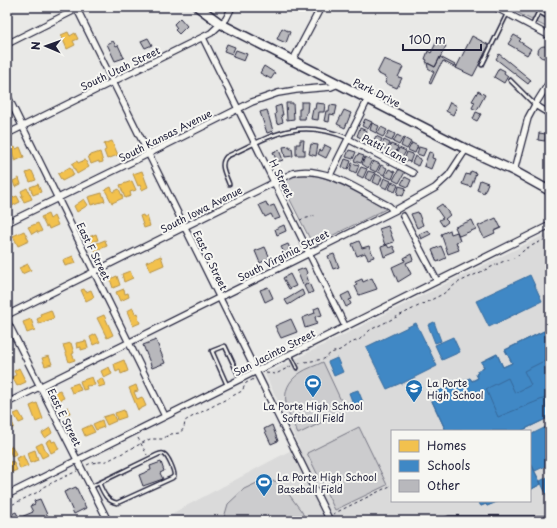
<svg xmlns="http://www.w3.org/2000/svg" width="557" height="528" font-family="'Playpen Sans',sans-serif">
<rect width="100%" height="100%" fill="#e9e9e7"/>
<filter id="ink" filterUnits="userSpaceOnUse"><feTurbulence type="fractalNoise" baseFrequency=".025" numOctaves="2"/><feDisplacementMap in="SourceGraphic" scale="8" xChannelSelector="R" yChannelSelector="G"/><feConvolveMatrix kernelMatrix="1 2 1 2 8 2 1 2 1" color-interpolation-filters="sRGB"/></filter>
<g filter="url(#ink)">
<!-- built -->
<path fill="#dadada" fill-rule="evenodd" d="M550 232V521H158L299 446 265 374ZM392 431H530V501H392Z"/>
<!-- green -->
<path fill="#ccccce" stroke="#777784" d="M506 7H550V29Z
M302 175C307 175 313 175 318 176 337 181 369 198 386 209L313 245 281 182 292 177Z
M323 362 344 407 343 412 298 434C288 413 275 390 300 373 307 368 316 366 323 362Z
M359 427 387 485 335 510 307 453Z
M279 481 302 512 306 521H223L228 504 244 489 259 482Z"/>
<!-- homes -->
<path fill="#f2c14e" stroke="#b49148" d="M68 32 70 36 75 33 78 39 73 41 75 45 67 49 61 35Z
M112 141 118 155 107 159 104 151 106 150 104 144Z
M15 147 16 149 20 147 24 157 15 161 11 149Z
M7 151H9L13 160 7 163Z
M100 152 103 162 99 163V161L91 164 88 156Z
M85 160 89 167 77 174 72 164 77 161 78 163Z
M70 167 74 175 62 181 58 174Z
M32 171 36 180 30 182 26 173Z
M142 171 148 187 142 190 140 185 138 186 133 174Z
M19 178 21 184 15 187 13 181Z
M132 181 136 190 130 192 131 196 125 198 120 185Z
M38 184 41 192 33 195 30 187Z
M111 187 113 192 119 189 123 198 112 203 105 190Z
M27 188 32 199 24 202 21 196H23L21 191Z
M102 193 105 201 91 205 88 197Z
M11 196 12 198 17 196 20 202 12 206 8 198Z
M84 199 88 205 77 212 74 206Z
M48 214 50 219 54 216 58 225 49 229 48 226 46 227 41 217Z
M143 215 144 217 147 216 150 226 144 228 140 216Z
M38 223 42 231 38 233 37 231 32 234 28 227Z
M24 231 29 241 18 246 13 236Z
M96 234 98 240 94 241 95 244 105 240 107 246 95 251 89 237Z
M73 256 76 263 65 266 63 260Z
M161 256 164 265 150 271 146 262Z
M28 264 31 270 22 274 19 268Z
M130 271 133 278 124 282 122 274Z
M117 276 120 285 113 288 110 279Z
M84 289 86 292 91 290 94 297 86 301 81 290Z
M124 289 125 294 128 293 129 297 120 301 116 292Z
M133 308 135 314 138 313 139 317 138 318 140 323 133 326 127 311Z
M51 310 54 318 39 324 37 319 41 317 40 314Z
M104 315 113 335 107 338 97 318Z
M31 319 35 330 27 333 23 322Z
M96 334 100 342 93 345 90 337Z
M86 341 88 348 81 350V347L77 348 76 343Z
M71 343 74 353 72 354 75 360 69 362 63 345Z
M49 356 52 364 45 366 42 358Z
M124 360 128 371 121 374 120 370 116 372 114 364Z
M109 367 112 374 104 378 101 371Z
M19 368 26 382 17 386 12 377 16 375 14 371Z
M92 377 95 385 86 386 87 389 83 390 80 381Z
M102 378 105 385 99 387 96 381Z
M78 383 81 390 72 393 69 386Z
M136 385 138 391 134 392 137 399 142 397 146 406 138 410 129 388Z
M60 390 64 398 57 401 54 392Z
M37 403 43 419 36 422 30 406Z
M68 407 70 413 64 415 62 409Z
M124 410 126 417 117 420 115 413Z
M19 412 24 421 19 423 14 414Z
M113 414 116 421 107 425 103 417Z
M10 417 14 427 7 430V418Z
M102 420 104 427 96 430 93 424Z
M91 425 95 432 85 436 82 429Z
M50 428 52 433 45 438 42 433Z
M51 439 52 442 55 441 59 449 51 453 46 442Z
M42 443 48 455 42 458 36 446Z
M12 446 16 454 12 456 8 448Z
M35 450 38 460 30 463 27 453Z
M23 455 28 466 20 469 16 458Z
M13 461 17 470 10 473 7 467V463Z"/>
<!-- schools -->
<path fill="#3f88c5" stroke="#36699c" d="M530 275 542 301 489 327 476 301 485 297V296Z
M434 322 441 341 435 343 428 325Z
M416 323 437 366 401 384V383L387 389 366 347Z
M544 331 547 336 550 335V358L524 371 531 385 515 393 508 378 486 389 498 417 550 396V417L521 431H446L429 395 470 378 472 381 478 378 476 374 478 373 477 371 484 367 481 362 497 354 503 367 512 363 505 350Z
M544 331 547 336 550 335V417L521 431H446L429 395 470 378 472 381 478 378 476 374 478 373 477 371 484 367 481 362 497 354 503 367 512 363 505 350Z
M453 337 460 352 442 360 435 345Z
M337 358 343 372 334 376 328 362Z
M358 390 363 402 354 406 349 393Z
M550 425V435L547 436 550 443V464L535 471 530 461V435Z
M530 462 541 484 530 490Z
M530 462 541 484 530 490Z
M550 476V502L540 481Z
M478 501H499L487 506 486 504 481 506Z
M478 501H499L487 506 486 504 481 506Z
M499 519 537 521H498Z"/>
<!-- building -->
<path fill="#b8b8bc" stroke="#22223b" d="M180 18 187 26 179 34 175 30 177 28 174 24Z
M282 28 290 32 286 43 277 39Z
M514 35 521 39 519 41 531 49 527 55 508 44Z
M472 36 489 45 473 76 456 68Z
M148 38 152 45 145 48 141 41Z
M113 41 116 46 118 45 124 58 115 61 107 44Z
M437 41 446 46 435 67 426 62 427 60 425 59 428 51 431 53Z
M227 44 235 47 232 54 224 51Z
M538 52a6 6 0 1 1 12 0a6 6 0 1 1-12 0Z
M236 50 247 54 244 61 233 57Z
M499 54 531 80 528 84 496 59Z
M440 57 457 66 456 68 443 61 441 65H440L431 84 429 83 434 72 428 68 427 63 435 67Z
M384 59 403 67 398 77 402 78 397 88 385 83 387 78 377 73Z
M264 66 275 73 271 79 260 73Z
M499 68 505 71 504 73 508 76 504 83 494 77Z
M478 91 485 95 477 110 472 108 475 102 472 101Z
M301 102H308L307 113H306L305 119H299V109H301Z
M450 102 457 106 453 115 446 111Z
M286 103H293L294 119 287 120Z
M316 103 325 104 324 112H319L318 120 311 119 313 109H315Z
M281 105 283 115H281L283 122 277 124 275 114 276 113 275 107Z
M330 105 337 106 335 115 330 114 329 122 324 121 326 111H329Z
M267 110 273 131 267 133 260 112Z
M344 110 351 113 345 128 337 124Z
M476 112 481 114 477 121 473 119Z
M365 119 372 122 368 129 362 126Z
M372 123 379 126 376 133 370 130Z
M381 127 387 130 383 137 377 134Z
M360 128 367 131 363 139 357 136Z
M389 131 395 134 392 141 385 138Z
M539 133 546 134 545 141 538 140Z
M397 135 403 138 399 145 393 142Z
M376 136 382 139 379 146 372 143Z
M404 138 411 142 407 149 401 146Z
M300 140H304L303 150H305V155H296V144H300Z
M384 140 390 143 387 150 381 147Z
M412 143 418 146 415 153 408 150Z
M311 144 318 145 316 156 309 154Z
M391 144 398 147 395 154 388 151Z
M325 145 331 148 326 158 318 154 320 150 322 151Z
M290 146V149L292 148 293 156 285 157 283 147Z
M419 147 426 149 423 156 417 154Z
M399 148 406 151 402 158 396 155Z
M279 150 283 160 277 162 273 152Z
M349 150 356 152 353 159 346 157Z
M407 152 413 154 410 162 404 160Z
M429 152 433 153 432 158 435 159 431 169 424 166Z
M358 154 364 156 361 163 354 161Z
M415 156 421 159 418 166 412 163Z
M365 157 372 160 368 168 362 164Z
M345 159 351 161 348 169 342 167Z
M373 161 380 164 376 172 370 169Z
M352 163 359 165 356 173 350 170Z
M381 165 387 168 384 175 378 172Z
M361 167 367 169 363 178 357 175Z
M389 169 395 172 392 179 385 176Z
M399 169 405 172 399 183 393 180Z
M368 171 375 173 371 181 365 178Z
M471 171 476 173 471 187 462 184 466 174 469 175Z
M376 174 382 177 379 185 373 182Z
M405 177 411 180 408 187 401 184Z
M384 178 391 181 387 189 381 186Z
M480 180 488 183 484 193 477 190Z
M392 182 398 185 395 192 389 189Z
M399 186 406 188 403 196 397 194Z
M266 202 268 207 274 205 280 218 274 220 271 214 265 217 259 205Z
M442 204 450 215 445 219 448 222 443 226 439 220 443 218 436 208Z
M418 212 423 225 417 228 411 214Z
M496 218 501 228 494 231 495 233 484 238 478 226Z
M472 220 476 229 459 236 455 227Z
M284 225 286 231 277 235 275 229Z
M388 226 394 242 385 245 379 229Z
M428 230 431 234 421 239 419 234Z
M450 230 451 234 457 232 460 241 456 242 459 250 448 254 441 234Z
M359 241 362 248 369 246 374 257 368 259 365 253 357 256 352 244Z
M288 244 291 251 285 254 281 247Z
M387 245 389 248 393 246 396 252 384 257 381 247Z
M441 246 446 258 437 262 432 250Z
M265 247 270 258 260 263 255 251Z
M334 254 339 267 333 269 328 256Z
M411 254 413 260 406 263 411 274 398 282 392 267 405 261 404 258Z
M305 268 307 273 306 274 309 283 303 285 297 271Z
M290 274 296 286 289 289 283 278Z
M372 278 377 289 359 295 355 286 357 285 355 282 362 279 363 282Z
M309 283 313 292 308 294 304 286Z
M268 287 273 298 265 302 260 290Z
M302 290 304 295 288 305 285 300Z
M349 292 352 299 349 300 351 304 346 307 341 296Z
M319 307 322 315 315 317 317 324 305 328 302 318 315 313 314 309Z
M291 319 297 332 281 338 275 326Z
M156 340 165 363 152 368 143 345Z
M272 425 278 441 271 444 264 429Z
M161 462 164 471 160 473 163 479 143 486 139 475 151 470 150 466Z
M76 487 86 508 74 514 64 492Z
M40 499 49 519 45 521H8L7 516 16 512 19 518 33 512 30 506 35 504 34 501Z"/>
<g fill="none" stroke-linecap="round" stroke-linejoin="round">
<!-- lane casing -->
<g stroke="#22223b" stroke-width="5.5">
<path id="lane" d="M539 12 550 18
M532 26 541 7
M482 65 507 14
M510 80 535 105
M229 184C226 175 219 165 226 157 271 136 297 117 348 138
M290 354 297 368
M227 385 212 351 225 346 240 378
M91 487 99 483 157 455C159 454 162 453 164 454 168 456 175 472 174 476L172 478 117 503C106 501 103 492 99 483
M441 521 449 518H550"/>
</g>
<!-- street casing -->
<g stroke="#22223b" stroke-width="8">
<path id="street" d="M76 7 330 521
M495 7 550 36
M203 38 345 326
M7 44 81 7
M293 60 321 7
M7 95 165 416
M535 105 550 114
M7 134 211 33 226 19 232 7
M348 139 413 173
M514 171 528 118 535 105 550 81
M330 175 368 99
M403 216 437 281
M7 223 148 154 252 102 278 93 296 90 331 87 338 84
M7 315 293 173C326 165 361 192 389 206L394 211
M7 321 108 521
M7 403 394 211 435 188 449 175 466 149
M7 495 550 225"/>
</g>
<!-- secondary casing -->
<g stroke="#22223b" stroke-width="11">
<path id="secondary" d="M198 7 221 24 466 149 514 171 550 191"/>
</g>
<!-- path -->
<path stroke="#22223b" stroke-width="1" stroke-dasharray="3 3" stroke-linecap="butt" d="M300 220C305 218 310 218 316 215
M299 363 324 359 331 353 340 350 350 343 359 340 370 330 443 294 457 283 502 262 514 258 527 248 550 237
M266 373 276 374 291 366
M138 438 147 455
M87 465C94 461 102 463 109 460L150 439H162L171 434 180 433 184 428 185 421 188 419 242 391 246 383 254 379
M7 507 38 492 43 487 77 471
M333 514 392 485"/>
<!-- lane -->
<use href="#lane" stroke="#f6f6f2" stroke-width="2.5"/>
<!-- street -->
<use href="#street" stroke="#f6f6f2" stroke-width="5.5"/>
<!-- secondary -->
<use href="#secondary" stroke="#f6f6f2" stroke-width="8"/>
</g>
</g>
<!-- icons -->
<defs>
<g id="stadium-pin" transform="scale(0.9)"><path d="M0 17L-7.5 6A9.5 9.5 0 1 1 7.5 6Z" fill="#1f6fb2" stroke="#f6f6f2"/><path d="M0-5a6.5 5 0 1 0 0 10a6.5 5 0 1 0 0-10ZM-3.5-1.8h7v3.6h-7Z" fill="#fff"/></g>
<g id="school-pin" transform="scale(0.9)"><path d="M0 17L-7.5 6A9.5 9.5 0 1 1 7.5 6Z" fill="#1f6fb2" stroke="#f6f6f2"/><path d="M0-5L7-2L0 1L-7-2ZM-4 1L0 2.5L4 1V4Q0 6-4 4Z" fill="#fff"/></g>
</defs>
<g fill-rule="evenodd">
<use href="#stadium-pin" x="313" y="383"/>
<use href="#school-pin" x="414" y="388"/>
<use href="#stadium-pin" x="264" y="482"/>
</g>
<g text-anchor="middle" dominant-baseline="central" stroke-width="4" stroke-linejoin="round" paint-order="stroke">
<!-- street labels -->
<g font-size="10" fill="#22223b" stroke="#f6f6f2">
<text transform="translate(120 68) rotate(-26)">South Utah Street</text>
<text transform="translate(377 92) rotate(27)">Park Drive</text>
<text transform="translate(165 135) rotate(-27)">South Kansas Avenue</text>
<text transform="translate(385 148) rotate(28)">Patti Lane</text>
<text transform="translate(282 178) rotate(64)">H Street</text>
<text transform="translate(201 209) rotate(-27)">South Iowa Avenue</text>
<text transform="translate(94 251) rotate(64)">East F Street</text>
<text transform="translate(283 255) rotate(-27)">South Virginia Street</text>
<text transform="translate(211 260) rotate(64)">East G Street</text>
<text transform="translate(274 352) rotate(-27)">San Jacinto Street</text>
<text transform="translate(65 417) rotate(64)">East E Street</text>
</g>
<!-- poi labels -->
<g font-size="10" fill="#22223b" stroke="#f6f6f2" text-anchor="start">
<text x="427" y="382">La Porte<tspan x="427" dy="12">High School</tspan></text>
<text x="313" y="405" text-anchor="middle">La Porte High School<tspan x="313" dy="12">Softball Field</tspan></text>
<text x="277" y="476">La Porte High School<tspan x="277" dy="12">Baseball Field</tspan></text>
</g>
</g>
<!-- margin -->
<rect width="557" height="528" fill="none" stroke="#f6f6f2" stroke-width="24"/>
<rect x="12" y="12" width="533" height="504" fill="none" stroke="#22223b" stroke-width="1.5" filter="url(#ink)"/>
<!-- legend -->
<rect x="391" y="430" width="140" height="72" fill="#f6f6f2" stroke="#a1a1a9"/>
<rect x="399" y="440" width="20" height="12" fill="#f2c14e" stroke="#a1a1a9"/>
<text x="427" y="450" font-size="12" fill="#22223b">Homes</text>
<rect x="399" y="460" width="20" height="12" fill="#3f88c5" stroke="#a1a1a9"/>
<text x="427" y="470" font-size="12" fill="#22223b">Schools</text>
<rect x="399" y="480" width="20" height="12" fill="#b8b8bc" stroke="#a1a1a9"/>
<text x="427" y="490" font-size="12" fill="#22223b">Other</text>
<!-- north arrow -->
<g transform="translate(46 46) rotate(272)" stroke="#f6f6f2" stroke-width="3" paint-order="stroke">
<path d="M0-3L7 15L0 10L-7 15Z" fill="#22223b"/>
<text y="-6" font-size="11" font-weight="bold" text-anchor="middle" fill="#22223b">N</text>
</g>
<!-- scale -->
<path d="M403 44v6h78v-6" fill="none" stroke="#22223b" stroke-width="2"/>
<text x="409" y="44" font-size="12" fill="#22223b" stroke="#f6f6f2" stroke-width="3" paint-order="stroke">100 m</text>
</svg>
